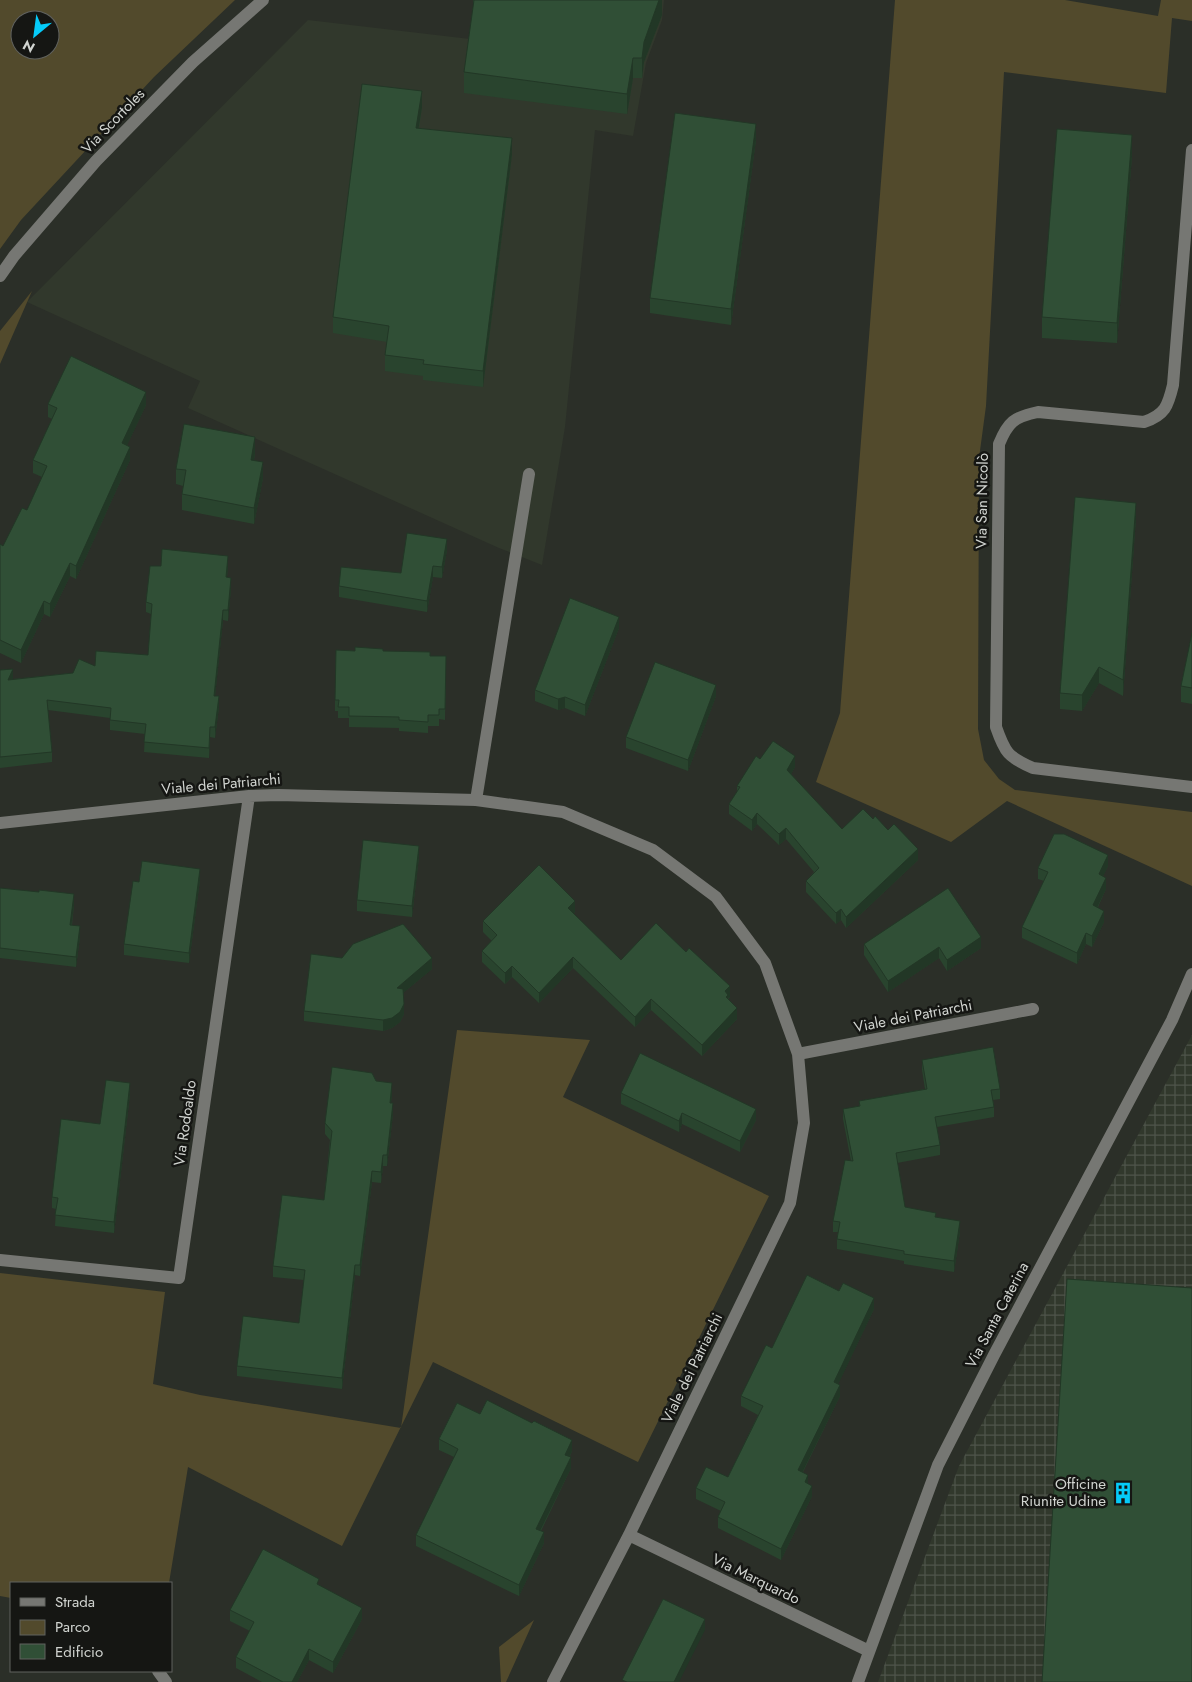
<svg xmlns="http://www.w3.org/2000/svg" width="1192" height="1682" font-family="Jost,sans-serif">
<defs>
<pattern id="industrial-grid" width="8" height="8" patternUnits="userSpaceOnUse" patternTransform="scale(1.25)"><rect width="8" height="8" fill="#31382c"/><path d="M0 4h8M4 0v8" fill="none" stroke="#4e544a"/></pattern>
</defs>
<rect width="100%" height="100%" fill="#2b2f28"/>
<!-- built -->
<path fill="#31382c" d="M475 0H664L662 20 646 63 633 136 595 130 565 427 542 565 499 548 188 408 200 381 27 302 308 20 470 39Z"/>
<!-- industrial -->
<path fill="url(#industrial-grid)" d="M1192 1035V1682H878L959 1466Z"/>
<!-- green -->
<path fill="#524a2c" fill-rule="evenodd" d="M0 0H235L154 77 21 220 0 249ZM20 20H50V50H20Z
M895 0H1065L1158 16 1161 0H1192V21L1172 18 1166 93 1004 72 986 406 979 458 978 729 984 760 999 779 1015 790 1192 812V886L1007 801 951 842 816 782 840 713Z
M32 291 0 364V331Z
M457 1030 590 1040 563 1097 769 1196 638 1462 433 1362 342 1546 188 1467 169 1583H11V1598L0 1596V1273L165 1292 153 1384 200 1395 401 1428Z
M534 1620 506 1682H501L499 1647Z"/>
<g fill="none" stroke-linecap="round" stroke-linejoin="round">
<!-- minor -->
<path stroke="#767773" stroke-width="12" d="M1192 150 1173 385C1168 406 1165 415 1144 422L1038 412C1014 417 1008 422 999 444L996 727C1005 753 1008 757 1033 768L1192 787
M0 276 14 256 96 161 193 62 263 0
M476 800 529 474
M0 823 249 796 278 795 476 800 563 812 653 850 716 897 765 963 798 1054 804 1123 790 1203 629 1535 553 1682
M798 1054 1033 1009
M0 1260 179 1278 249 796
M629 1535 869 1651
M158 1671 166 1682
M858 1682 938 1465 994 1355 1172 1020 1192 974"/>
</g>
<!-- wall -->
<path fill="#29442e" d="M473 0H662V15L644 62 642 78H633L627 114 464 93V72L474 6Z
M422 107 419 128 512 154 483 387 423 380V376L385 371V355L387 342 333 333V317Z
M756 140 731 325 650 313V298Z
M1132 156 1117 343 1042 338V317Z
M48 404 146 405 127 445 130 460 76 579 70 576 50 617 44 614 21 663 0 653V544L3 546 27 510 42 477 33 473V460L52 419 48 417Z
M255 453 254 460 263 478 254 524 182 510V494L183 486 176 484V469Z
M1136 518 1123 696 1099 683 1082 711 1060 709V693Z
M447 550 442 578 433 577 427 612 339 597V586L401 573Z
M161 566 228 567 227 577 231 588 228 621 223 620 215 696 219 707 215 738 210 737 209 758 144 752 145 734 110 730V718L48 710 52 752V762L0 768V670L13 679 73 673 95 666 148 655 151 614 146 612V602Z
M619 628 585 716 565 708 558 710 535 701V690Z
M1192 633V704L1181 702V686Z
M355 651H383L430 656H446L445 720 439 719V726H428V733L399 731V728L349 727V718H338V711H335V700Z
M716 696 688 771 626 748V737Z
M760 759 795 767 791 774 842 829 873 819 888 830 918 860 846 928 841 920 836 924 806 892V881L814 872 786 839 779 845 757 824 752 831 729 814V804L737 792V786Z
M419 857 412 917 357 911V900Z
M1108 866 1103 876 1106 889 1098 907 1104 922 1092 947 1086 944 1077 964 1022 938V927L1044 881 1038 879V868Z
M200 880 189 963 124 955V944L139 882Z
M0 888 74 905 72 925 80 937 76 967 0 958Z
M575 912 573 914 621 960 730 997 728 999 737 1019 702 1056 651 1010 635 1027 573 968 539 1003 512 977 505 984 482 962V951L492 941 483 932V921Z
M864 944 981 948 947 971 939 958 888 992 864 955Z
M342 958 432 969 403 993 404 1014 400 1022 392 1028 383 1031 304 1021V1011Z
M922 1060 1000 1089V1099L993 1100 994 1107V1117L937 1127 940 1145V1155L897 1163 905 1207 936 1218 960 1232 954 1272 904 1264V1261L837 1249V1239L838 1232H833V1221L851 1161 843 1119V1109L859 1106V1101L925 1089 922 1070Z
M376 1081 392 1094 391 1103 393 1114 387 1166H383L381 1183 372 1182 360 1276 355 1275 342 1389 237 1376V1366L299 1323 304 1280 273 1277V1266L324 1200 330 1140 325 1134V1123Z
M621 1093 756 1120 740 1152 682 1124 679 1132 621 1104Z
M130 1094 114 1233 55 1226 56 1209 52 1208V1197L100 1124Z
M874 1309 838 1384 840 1396 803 1472 808 1484 812 1496 781 1560 718 1528V1517L721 1511 696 1499V1488L728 1477 758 1415 741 1406V1396L772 1348Z
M480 1414 532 1423 572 1451 570 1456 571 1468 541 1531 544 1543 519 1596 416 1546V1535L454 1457 439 1450V1439Z
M319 1586 362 1619 333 1673 309 1660 297 1682H262L236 1668V1657L250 1631 230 1621V1610Z"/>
<!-- shaded-wall -->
<path fill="#223726" d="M659 0H662V15L644 62 642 78V58L644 42Z
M633 58V78L627 114V94Z
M422 91V107L416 144V128Z
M756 124V140L731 325V309Z
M1132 135V156L1117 343V323Z
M512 138V154L483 387V371Z
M146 392V405L122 456V443Z
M255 437V453L251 476V460Z
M130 447V460L76 579V566Z
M263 462V478L254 524V508Z
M1136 503V518L1123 696V680Z
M447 539V550L442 578V567Z
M228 556V567L226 587V577Z
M70 563V576L50 617V604Z
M433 566V577L427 612V601Z
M231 578V588L228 621V610Z
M44 601V614L21 663V650Z
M223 610V620L214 706V696Z
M619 617V628L585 716V705Z
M1099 667V683L1082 711V695Z
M13 669V680H8Z
M716 685V696L688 771V760Z
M219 696V707L215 738V727Z
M565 697V708L558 710V699Z
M210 727V737L209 758V748Z
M795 756V767L787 781V770Z
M757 813V824L752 831V820Z
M786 828V839L779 845V834Z
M419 846V857L412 917V906Z
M918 849V860L846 928V917Z
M1108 855V866L1099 885V874Z
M200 869V880L189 963V953Z
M1106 878V889L1093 916V905Z
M74 894V905L70 936V925Z
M575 901V912L568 919V908Z
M841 909V920L836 924V913Z
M1104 911V922L1092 947V936Z
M80 926V937L76 967V957Z
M1086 933V944L1077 964V953Z
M981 937V948L947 971V960Z
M939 947V958L888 992V981Z
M573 957V968L539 1003V993Z
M432 958V969L397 998V988Z
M512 966V977L505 984V973Z
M730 986V997L728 998V1006L725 991Z
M651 999V1010L635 1027V1017Z
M404 1004V1014L400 1022 392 1028 383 1031V1020Z
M737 1008V1019L702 1056V1045Z
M130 1083V1094L114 1233V1222Z
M392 1083V1094L390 1114V1103Z
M393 1103V1114L387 1166V1155Z
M756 1109V1120L740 1152V1141Z
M682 1113V1124L679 1132V1121Z
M383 1155V1166L381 1183V1172Z
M372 1171V1182L360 1276V1265Z
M960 1221V1232L954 1272V1261Z
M355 1265V1275L342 1389V1378Z
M874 1298V1309L834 1393V1382Z
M840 1385V1396L798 1481V1470Z
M572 1440V1451L565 1465V1455Z
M571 1457V1468L536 1539V1529Z
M808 1475V1486L805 1482Z
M812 1486V1496L781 1560V1549Z
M544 1532V1543L519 1596V1585Z
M362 1608V1619L333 1673V1662Z
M705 1619V1630L679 1682H674Z
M309 1649V1660L297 1682H292Z"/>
<!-- building -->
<path fill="#304f36" stroke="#223726" d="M474 0H659L644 42 642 58H633L627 94 464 72Z
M362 84 422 91 416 128 512 138 483 371 423 364 424 360 385 355 389 326 333 317Z
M675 113 756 124 731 309 650 298Z
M1057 129 1132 135 1117 323 1042 317Z
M71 356 146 392 122 443 130 447 76 566 70 563 50 604 44 601 21 650 0 640V544L3 546 22 508 27 510 47 466 33 460 57 408 48 404Z
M184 424 255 437 251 460 263 462 254 508 182 494 186 470 176 469Z
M1075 497 1136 503 1123 680 1099 667 1082 695 1060 693Z
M407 533 447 539 442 567 433 566 427 601 339 586 341 567 401 573Z
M162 549 228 556 226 577 231 578 228 610H223L214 696H219L215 727H210L209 748 144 742 146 724 110 720 111 708 47 700 52 752 0 757V670L13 669 8 680 73 673 79 659 95 666 96 651 148 655 152 604 146 602 150 566H161Z
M570 598 619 617 585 705 565 697 558 699 535 690Z
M1192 633V688L1181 686Z
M355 647 383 649V651L430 652V656H446L445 709H439V715H428V722L399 720V717L349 716V707H338L339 700H335L336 650 355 651Z
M655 662 716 685 688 760 626 737Z
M773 741 795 756 787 770 842 829 863 809 873 819 875 816 888 830 894 824 918 849 846 917 841 909 836 913 806 881 819 868 786 828 779 834 757 813 752 820 729 804 740 787 737 786 756 756 760 759Z
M1054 834H1064L1108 855 1099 874 1106 878 1093 905 1104 911 1092 936 1086 933 1077 953 1022 927 1048 872 1038 868Z
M363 840 419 846 412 906 357 900Z
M142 861 200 869 189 953 124 944 133 881 139 882Z
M539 865 575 901 568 908 621 960 656 923 686 952 689 948 730 986 725 991 728 995 726 997 737 1008 702 1045 651 999 635 1017 573 957 539 993 512 966 505 973 482 951 497 935 483 921Z
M0 888 39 892V890L74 894 70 925 80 926 76 957 0 948Z
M948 888 981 937 947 960 939 947 888 981 864 944Z
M403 924 432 958 397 988 403 989 404 1004 400 1012 392 1018 383 1020 304 1011 311 954 342 958 353 944Z
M993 1047 1000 1089 991 1090 994 1107 935 1117 940 1145 896 1153 905 1207 936 1213 935 1217 960 1221 954 1261 904 1254V1251L837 1239 840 1222 833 1221 845 1160 853 1161 843 1109 860 1106 859 1101 927 1089 922 1060Z
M640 1053 756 1109 740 1141 682 1113 679 1121 621 1093Z
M332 1067 372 1073 376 1081 392 1083 390 1103H393L387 1155H383L381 1172 372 1171 360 1265H355L342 1378 237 1366 243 1316 299 1323 305 1270 273 1266 282 1195 324 1200 332 1131 325 1123Z
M106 1080 130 1083 114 1222 55 1215 58 1198 52 1197 61 1119 100 1124Z
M807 1275 839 1291 843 1283 874 1298 834 1382 840 1385 798 1470 808 1475 805 1482 812 1486 781 1549 718 1517 725 1502 696 1488 706 1467 728 1477 763 1406 741 1396 766 1345 772 1348Z
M1067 1279 1192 1288V1682H1042Z
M487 1400 532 1423 534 1421 572 1440 565 1455 571 1457 536 1529 544 1532 519 1585 416 1535 458 1449 439 1439 457 1403 480 1414Z
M263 1549 319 1579 317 1584 362 1608 333 1662 309 1649 292 1682H283L236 1657 254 1622 230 1610Z
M663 1599 705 1619 674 1682H627L622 1680Z"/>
<!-- icons -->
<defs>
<g id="building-bare" transform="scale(1.725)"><path d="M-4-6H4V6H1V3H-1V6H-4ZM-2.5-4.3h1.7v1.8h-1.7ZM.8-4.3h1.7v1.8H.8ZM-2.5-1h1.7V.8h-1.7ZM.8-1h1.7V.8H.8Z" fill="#05cbf9" stroke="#151613" stroke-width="2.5" paint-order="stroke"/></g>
</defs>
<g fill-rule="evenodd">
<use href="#building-bare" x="1123" y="1493"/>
</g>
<g text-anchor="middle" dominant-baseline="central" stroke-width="5" stroke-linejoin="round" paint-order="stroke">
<!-- street labels -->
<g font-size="15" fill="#d1d4d0" stroke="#151613">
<text transform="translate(113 121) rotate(-46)">Via Scortoles</text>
<text transform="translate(982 501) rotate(-89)">Via San Nicolò</text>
<text transform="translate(221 784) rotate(-5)">Viale dei Patriarchi</text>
<text transform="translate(913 1016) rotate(-11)">Viale dei Patriarchi</text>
<text transform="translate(185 1123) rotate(-82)">Via Rodoaldo</text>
<text transform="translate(997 1315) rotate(-62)">Via Santa Caterina</text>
<text transform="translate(692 1368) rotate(-64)">Viale dei Patriarchi</text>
<text transform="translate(756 1579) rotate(26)">Via Marquardo</text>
</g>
<!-- poi labels -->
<g font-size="15" fill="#d1d4d0" stroke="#151613" text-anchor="end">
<text x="1106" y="1484">Officine<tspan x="1106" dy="17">Riunite Udine</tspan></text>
</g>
</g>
<!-- legend -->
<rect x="10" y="1582" width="162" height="90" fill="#151613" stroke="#60625f"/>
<rect x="20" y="1598" width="25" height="8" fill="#767773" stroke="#60625f"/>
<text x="55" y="1607" font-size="15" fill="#d1d4d0">Strada</text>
<rect x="20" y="1620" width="25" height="15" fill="#524a2c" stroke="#60625f"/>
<text x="55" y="1632" font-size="15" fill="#d1d4d0">Parco</text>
<rect x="20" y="1644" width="25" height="15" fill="#304f36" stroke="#60625f"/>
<text x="55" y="1657" font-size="15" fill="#d1d4d0">Edificio</text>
<!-- north arrow -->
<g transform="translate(35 35) rotate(209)"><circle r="24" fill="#151613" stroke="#60625f"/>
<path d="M0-4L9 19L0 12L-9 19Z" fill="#05cbf9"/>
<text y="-8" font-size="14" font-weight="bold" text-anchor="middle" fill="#d1d4d0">N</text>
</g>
</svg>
